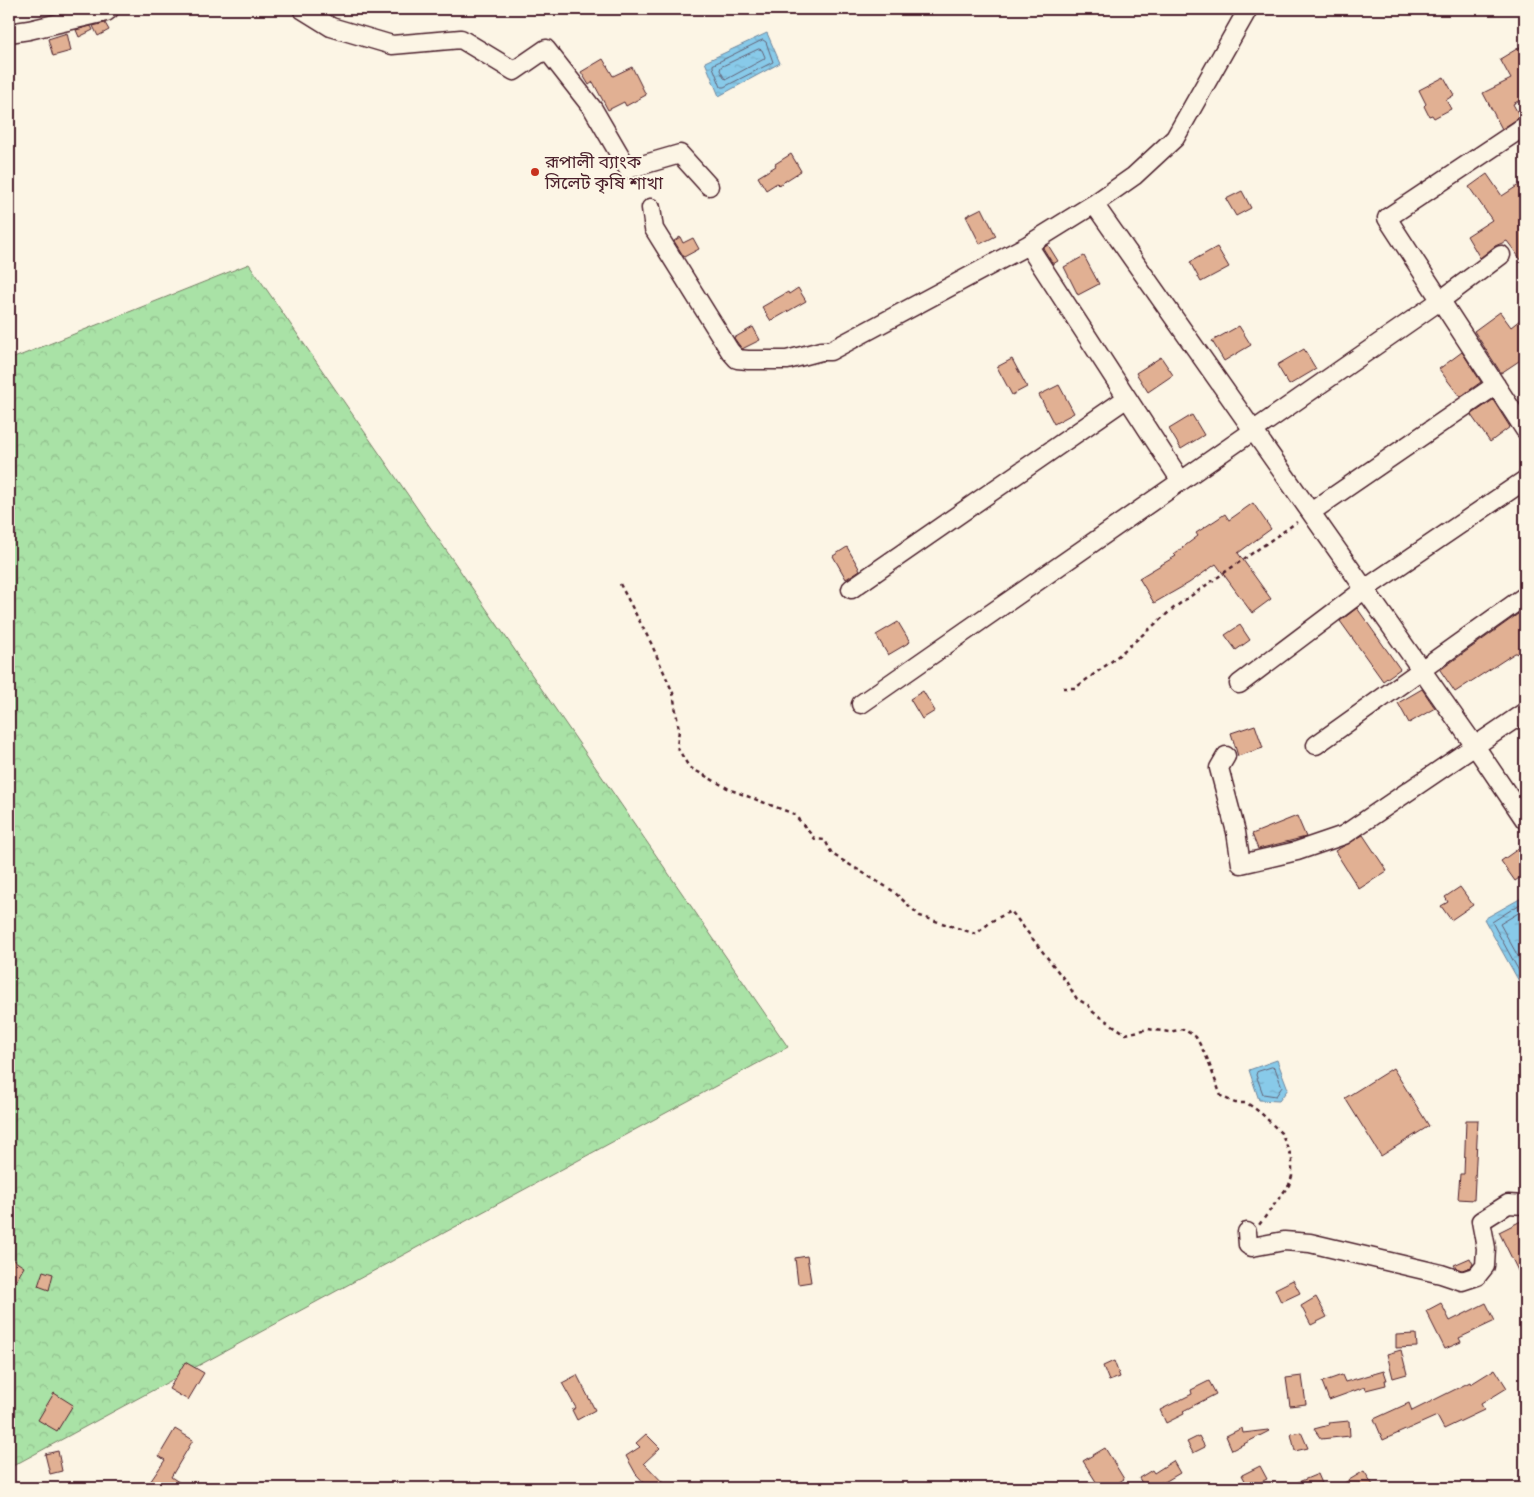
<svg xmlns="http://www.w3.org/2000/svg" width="1534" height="1497" font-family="Itim,'Noto Sans Bengali',sans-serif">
<defs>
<pattern id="forest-crowns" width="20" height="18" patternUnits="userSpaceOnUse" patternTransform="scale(1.25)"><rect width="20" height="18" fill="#a9e2a6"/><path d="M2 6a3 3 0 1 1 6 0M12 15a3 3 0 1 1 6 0" fill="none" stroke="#93c18f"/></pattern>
<pattern id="water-ripples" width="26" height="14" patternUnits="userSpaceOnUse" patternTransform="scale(1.25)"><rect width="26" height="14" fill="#88cae9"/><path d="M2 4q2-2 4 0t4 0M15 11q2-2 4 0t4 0" fill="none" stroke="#77adc8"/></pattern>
</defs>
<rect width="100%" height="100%" fill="#fcf5e5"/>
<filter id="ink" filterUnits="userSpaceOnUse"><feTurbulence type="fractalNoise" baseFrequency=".02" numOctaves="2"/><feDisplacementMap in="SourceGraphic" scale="10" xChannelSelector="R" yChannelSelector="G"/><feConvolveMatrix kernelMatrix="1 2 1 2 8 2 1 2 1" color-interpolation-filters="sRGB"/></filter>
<g filter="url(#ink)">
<!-- forest -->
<path fill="url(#forest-crowns)" stroke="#7a8068" d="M249 264 788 1047 9 1468V360Z"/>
<!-- water -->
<path fill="url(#water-ripples)" stroke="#6f869d" d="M767 33 780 63 719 96 705 62Z
M1525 896V992L1484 919Z
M1277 1060 1288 1089 1279 1101 1259 1100 1249 1070Z"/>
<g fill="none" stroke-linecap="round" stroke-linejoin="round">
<!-- shore -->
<path stroke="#636377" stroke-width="1" d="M763 40 766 42 773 62 724 87H721L713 67V65Z
M759 49 762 50 765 57 764 59 727 79 724 78 720 70 721 67Z
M1525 901 1492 922 1525 982
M1525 909 1500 924 1525 969
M1272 1067 1275 1068 1282 1087 1276 1096 1263 1094 1256 1075 1257 1072Z"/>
</g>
<!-- building -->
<path fill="#e1b093" stroke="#4a1f2b" d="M105 23 109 30 98 36 93 26Z
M91 26 93 30 79 37 76 30Z
M67 33 71 51 53 56 48 39Z
M1525 44V97L1513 104 1520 117 1502 129 1483 93 1511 79 1500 59Z
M603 59 613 76 632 67 646 95 626 106 624 102 608 110 593 82 589 85 581 72Z
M1444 77 1454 95 1446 100 1451 109 1434 118 1432 115 1429 116 1424 106 1426 104 1419 90Z
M791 154 801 171 779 185 777 183 766 190 758 177 776 166 775 164Z
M1487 174 1502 196 1525 181V265L1507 241 1495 246 1480 258 1467 236 1492 220 1469 187Z
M1242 191 1251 208 1236 216 1226 199Z
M982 208 996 236 980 244 966 216Z
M680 237 683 243 693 238 699 249 684 257 674 241Z
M1048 245 1058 261 1053 264 1043 248Z
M1217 247 1229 267 1201 282 1190 262Z
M1084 256 1099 284 1078 295 1064 267Z
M798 288 806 301 771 321 762 307 788 292 789 294Z
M1500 312 1511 327 1525 316V357L1501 373 1474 331Z
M1239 326 1251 345 1224 361 1212 341Z
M753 327 760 340 742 349 734 338Z
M1304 349 1316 369 1289 385 1277 365Z
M1462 352 1481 382 1460 397 1439 369Z
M1161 357 1173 375 1148 392 1136 373Z
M1012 359 1027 387 1012 395 997 367Z
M1059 385 1074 413 1054 424 1039 395Z
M1493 400 1510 427 1490 442 1471 415Z
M1192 415 1204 435 1181 449 1169 429Z
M1253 503 1271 529 1238 553 1271 599 1252 613 1216 564 1189 583 1154 603 1139 578 1176 556 1174 554 1198 536 1196 533 1225 514 1229 520Z
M847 547 860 570 846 579 833 556Z
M1357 608 1400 669 1383 681 1340 621Z
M1525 609V665L1517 653H1515L1455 692 1440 670Z
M898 622 910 642 888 655 876 635Z
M1240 625 1250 640 1236 650 1225 635Z
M1422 689 1435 708 1409 723 1398 703Z
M923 691 935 711 922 719 910 699Z
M1255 725 1263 748 1238 756 1231 733Z
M1297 816 1306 837 1258 849 1252 834Z
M1363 835 1387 871 1359 889 1335 851Z
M1525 844V874L1515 881 1501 861Z
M1460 887 1473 905 1451 920 1441 906 1448 902 1445 897Z
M1393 1068 1429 1126 1381 1156 1345 1098Z
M1466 1120H1478L1474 1200 1458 1199 1460 1174H1464Z
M1525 1219V1285L1499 1232Z
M807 1256 811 1282 798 1284 795 1258Z
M9 1257 24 1267 9 1293Z
M1470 1258 1473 1264 1471 1267 1462 1270 1456 1268 1454 1265Z
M43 1271 53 1274 49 1290 38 1286Z
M1293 1280 1300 1293 1281 1302 1275 1289Z
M1316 1297 1327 1317 1311 1325 1301 1306Z
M1441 1303 1450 1321 1486 1303 1495 1321 1459 1338 1461 1342 1445 1349 1426 1311Z
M1416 1334 1417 1347 1396 1348V1335Z
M1401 1350 1407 1374 1393 1378 1387 1354Z
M1114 1361 1120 1377 1109 1381 1103 1366Z
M185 1362 204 1373 188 1400 169 1389Z
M1495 1369 1507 1388 1481 1404 1484 1410 1444 1429 1437 1416 1383 1440 1374 1419 1409 1403 1412 1411 1470 1382 1471 1384Z
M1384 1371 1387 1380H1385L1386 1385 1366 1390 1365 1387 1329 1400 1322 1382 1342 1375 1345 1382Z
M577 1375 595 1410 577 1420 572 1410 576 1408 562 1383Z
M1302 1376 1306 1404 1290 1406 1286 1378Z
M1209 1381 1216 1394 1183 1411 1184 1414 1166 1423 1160 1410 1192 1394 1191 1390Z
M54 1393 73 1405 57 1431 38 1420Z
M1349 1421 1350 1436 1321 1439 1314 1429 1329 1425 1328 1423Z
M1242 1428 1243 1433 1268 1430 1269 1431 1232 1450 1226 1436Z
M175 1429 193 1440 171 1477 188 1488H146L165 1460 159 1456Z
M1301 1432 1308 1448 1295 1451 1291 1434Z
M646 1434 660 1448 644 1463 668 1488H649L636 1474 626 1456 640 1447 636 1443Z
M1199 1436 1205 1447 1193 1453 1187 1442Z
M1105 1448 1124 1479 1110 1488H1100L1083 1461Z
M58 1451 62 1471 50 1474 45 1454Z
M1173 1461 1180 1473 1163 1483 1162 1482 1150 1488H1145L1139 1478 1152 1470 1154 1473Z
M1260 1466 1267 1479 1249 1488 1242 1475Z
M1364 1471 1375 1488H1336Z
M1318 1474 1324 1488H1284Z"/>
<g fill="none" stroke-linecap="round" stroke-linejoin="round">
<!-- street casing -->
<g stroke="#4a1f2b" stroke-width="21">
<path id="street" d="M302 9 331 27 392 45 461 39 514 71 546 49 593 109 628 169 680 154 709 186
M9 33 29 30 106 12 110 9
M1525 126 1387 218 1525 430
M1094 204 1475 746 1525 820
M651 208 654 229 730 351 737 359 748 360H787L821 351H830L1028 245 1094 204 1134 176 1175 138 1248 9
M1028 245 1181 481
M1311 512 1496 385
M851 589 1127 398
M1239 684 1365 589 1525 480
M861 704 1441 300 1501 255
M1316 745 1525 596
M1226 756 1219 768 1236 832 1241 864 1297 851 1344 835 1525 712
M1247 1232 1248 1245 1252 1247 1284 1241 1310 1243 1441 1274 1462 1281 1477 1276 1485 1266 1486 1248 1481 1221 1508 1204 1525 1205"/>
</g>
<!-- path -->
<path stroke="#4a1f2b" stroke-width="2.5" stroke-dasharray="4 4" stroke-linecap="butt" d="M620 584 651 643 673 693 679 730 677 747 689 767 731 790 794 814 815 839 825 840 832 854 893 891 920 916 976 934 992 921 1011 911 1067 983 1077 999 1088 1005 1093 1012 1126 1034 1148 1029 1169 1032 1183 1029 1196 1037 1207 1058 1221 1096 1235 1103H1247L1261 1113 1281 1133 1292 1158V1176L1289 1185 1259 1225
M1063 688H1075L1112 661 1175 607 1297 522"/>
<!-- street -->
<use href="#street" stroke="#fcf5e5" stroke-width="18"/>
</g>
</g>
<!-- markers -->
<circle fill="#c8321e" stroke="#fcf5e5" stroke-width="2" cx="535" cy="172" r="5"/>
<g text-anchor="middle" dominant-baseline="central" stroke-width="4" stroke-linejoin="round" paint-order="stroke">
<!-- poi labels -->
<g font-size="18" fill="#4a1f2b" stroke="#fcf5e5" text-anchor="start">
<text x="545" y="162">রূপালী ব্যাংক<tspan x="545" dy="21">সিলেট কৃষি শাখা</tspan></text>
</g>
</g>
<!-- margin -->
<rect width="1534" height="1497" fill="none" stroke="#fcf5e5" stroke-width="30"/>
<rect x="15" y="15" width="1504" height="1467" fill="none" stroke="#4a1f2b" stroke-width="2" filter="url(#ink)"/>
</svg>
